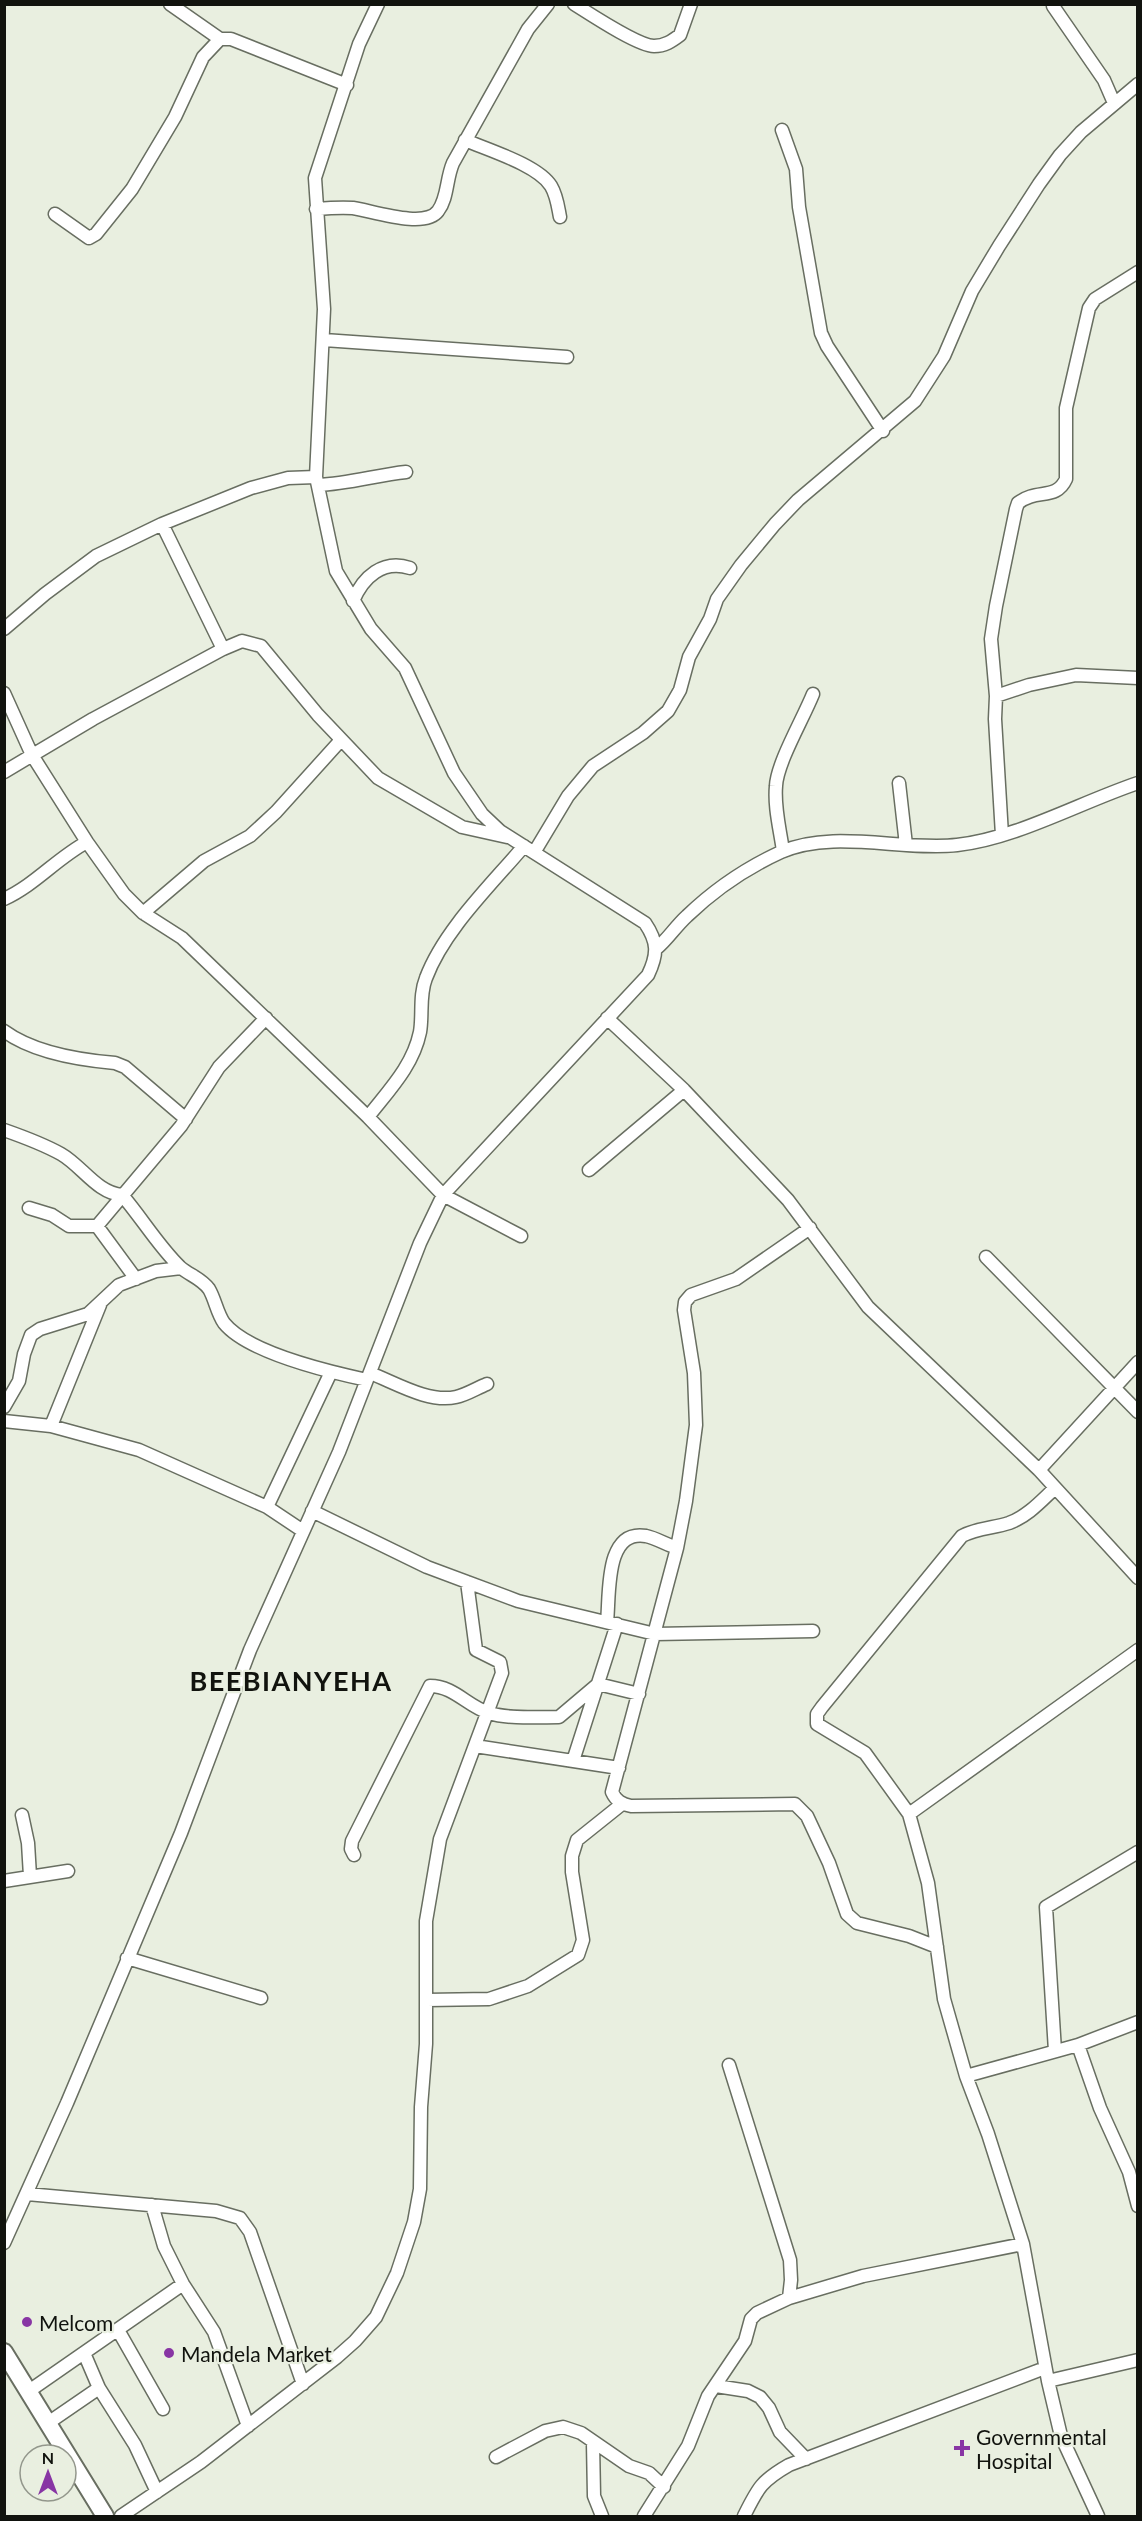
<svg xmlns="http://www.w3.org/2000/svg" width="1142" height="2521" font-family="Lato,sans-serif">
<rect width="100%" height="100%" fill="#e9efe0"/>
<g fill="none" stroke-linecap="round" stroke-linejoin="round">
<!-- street casing -->
<g stroke="#686e61" stroke-width="15">
<path id="street" d="M170 4 220 39
M574 4C590 14 638 46 654 46 665 46 672 41 680 35L691 4
M1053 6 1104 80 1114 103
M782 130 796 169 799 207 821 333 827 346 883 431
M465 140C488 150 538 165 551 186 557 196 558 207 560 217
M316 209C328 208 341 207 353 208 373 211 425 229 438 211 448 198 446 179 453 163L528 29 548 4
M55 214 89 238 96 234 132 189 175 117 203 57 220 39H231L347 85
M324 340 567 357
M318 485C348 484 377 475 406 472
M162 524 223 649
M353 601C363 577 383 559 410 568
M4 629 45 594 96 556 162 524 251 488 288 478 316 477
M4 693 32 755 87 842 124 894 143 913 182 938 368 1117 443 1195 521 1236
M996 696 1029 685 1076 675 1138 678
M4 772 93 719 223 649 242 641 261 646 318 715 378 778 462 827 507 837
M899 783 906 845
M1002 835 995 719 996 696 991 639 996 606 1016 509 1018 503C1037 488 1056 501 1066 479V408L1089 308 1095 299 1138 272
M535 851 568 796 593 766 643 733 668 711 680 690 689 657 710 619 717 599 741 565 775 524 798 500 915 401 944 356 972 291 999 246 1039 184 1060 155 1081 132 1138 84
M783 851C780 829 774 808 776 786 777 763 803 719 813 694
M4 899C35 885 57 858 87 842
M143 913 204 861 250 836 276 812 341 740
M656 949C668 939 675 927 687 916 714 890 746 868 781 852 833 829 901 851 957 845 1015 839 1081 802 1138 783
M607 1018 684 1090 788 1200 868 1307 1039 1470 1138 1578
M4 1031C34 1053 79 1060 115 1063L125 1067 186 1119
M368 1117C389 1090 413 1066 420 1032 423 1015 419 995 426 978 444 930 491 885 524 846
M4 1130C24 1137 43 1144 61 1154 82 1166 97 1193 122 1195 141 1217 159 1247 180 1267 189 1275 201 1278 209 1289 215 1299 217 1313 224 1323 248 1353 330 1372 367 1380
M589 1170 684 1090
M29 1208 52 1215 69 1226H97L181 1126 219 1067 266 1018
M97 1226 136 1279
M810 1228 736 1279 691 1295 685 1302 684 1310 694 1373 696 1425 686 1501 677 1548 612 1792C616 1801 622 1804 631 1806L795 1804 807 1816 829 1863 847 1914 857 1923 909 1936 937 1947
M986 1257 1138 1412
M370 1373C396 1383 428 1403 456 1397 466 1395 477 1388 487 1384
M4 1407 19 1381 24 1354 31 1335 40 1329 88 1314 119 1285 156 1271 181 1268
M4 1421 51 1426 139 1450 267 1507 303 1531
M51 1426 100 1305
M1039 1470 1138 1362
M1055 1488C1041 1501 1028 1516 1009 1523 994 1528 977 1528 962 1536L822 1707 817 1714V1724L865 1753 909 1814 928 1883 944 1999 966 2076 988 2134 1023 2244 1048 2381 1061 2436 1098 2516
M267 1507 331 1372
M312 1511 427 1567 518 1601 655 1634 813 1631
M607 1622C610 1595 604 1529 646 1536 656 1538 667 1545 677 1548
M475 1746 619 1768
M573 1761 617 1624
M909 1814 1138 1650
M22 1815 28 1843 30 1876
M354 1855 351 1849 352 1841 430 1686C454 1686 467 1706 489 1713 508 1719 539 1717 559 1717L598 1684 639 1694
M4 1881 68 1871
M127 1958 261 1998
M427 2000 489 1999 528 1986 578 1955 583 1940 572 1872V1856L577 1840 622 1804
M1078 2045 1100 2108 1129 2172 1138 2206
M1055 2051 1046 1907 1138 1852
M729 2065 790 2260 791 2280 789 2298
M966 2076 1078 2045 1138 2022
M27 2194 216 2211 240 2218 250 2232 303 2384
M152 2205 164 2246 183 2284 214 2332 248 2426
M4 2243 67 2103 181 1833 250 1650 339 1452 420 1243 443 1195 648 975C658 954 658 942 645 923L500 831 482 814 454 773 405 668 371 629 336 571 316 477 324 309 315 178 359 44 378 4
M118 2330 163 2409
M84 2353 99 2388 135 2445 157 2492
M1048 2381 1138 2360
M716 2386 748 2391 760 2397 769 2408 780 2432 806 2459
M29 2391 183 2284
M48 2423 99 2388
M593 2443 594 2496 602 2516
M496 2457 545 2431 563 2427 581 2433 629 2466 649 2473 664 2487
M121 2516 201 2462 337 2357 355 2341 376 2317 397 2273 414 2222 420 2189 421 2107 426 2044V1921L440 1839 502 1673 500 1662 476 1650 467 1582
M644 2516 688 2446 708 2396 745 2341 751 2319 757 2313 789 2298 863 2276 1023 2244
M744 2516C758 2488 761 2481 789 2465L1045 2368"/>
</g>
<!-- secondary casing -->
<g stroke="#686e61" stroke-width="20">
<path id="secondary" d="M4 2352 105 2516"/>
</g>
<!-- street -->
<use href="#street" stroke="#fff" stroke-width="12"/>
<!-- secondary -->
<use href="#secondary" stroke="#fff" stroke-width="16"/>
</g>
<!-- markers -->
<g fill="#8835a4" stroke="#e9efe0" stroke-width="2">
<circle cx="27" cy="2322" r="6"/>
<circle cx="169" cy="2353" r="6"/>
<path d="M959 2439h6v6h6v6h-6v6h-6v-6h-6v-6h6z"/>
</g>
<g text-anchor="middle" dominant-baseline="central" stroke-width="4.5" stroke-linejoin="round" paint-order="stroke">
<!-- poi labels -->
<g font-size="21" fill="#11130e" stroke="#e9efe0" text-anchor="start">
<text x="39" y="2322">Melcom</text>
<text x="181" y="2353">Mandela Market</text>
<text x="976" y="2436">Governmental<tspan x="976" dy="24">Hospital</tspan></text>
</g>
<!-- district labels -->
<g font-size="27" font-weight="bold" letter-spacing="1.5" fill="#11130e" stroke="#e9efe0">
<text x="291" y="1680">BEEBIANYEHA</text>
</g>
</g>
<!-- border -->
<rect width="1142" height="2521" fill="none" stroke="#11130e" stroke-width="12"/>
<!-- north arrow -->
<g transform="translate(48 2473)"><circle r="28" fill="#e9efe0" stroke="#93978c" stroke-width="1.5"/>
<path d="M0-4.5L10 22L0 15L-10 22Z" fill="#8835a4"/>
<text y="-9" font-size="16" font-weight="bold" text-anchor="middle" fill="#11130e">N</text>
</g>
</svg>
